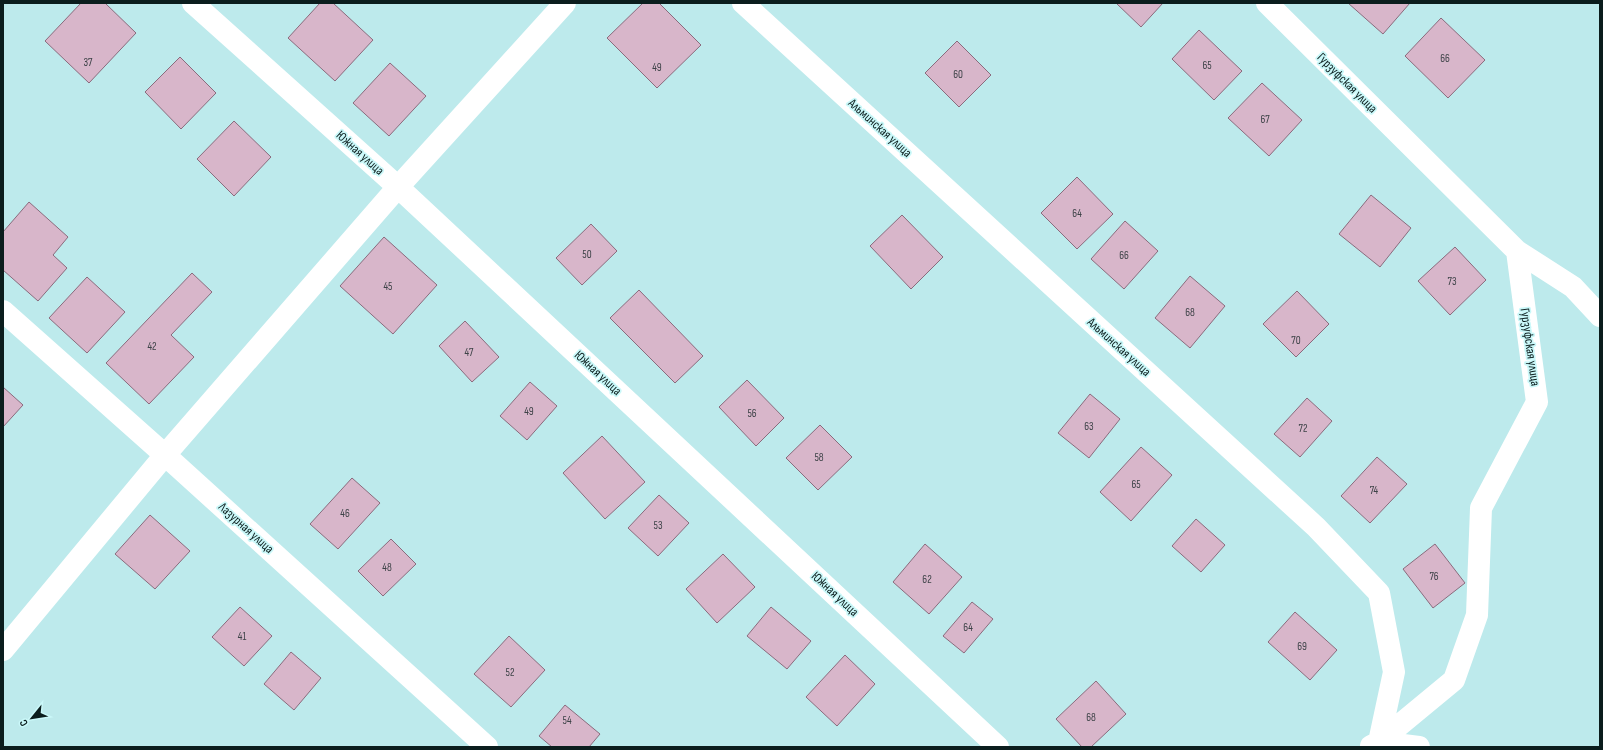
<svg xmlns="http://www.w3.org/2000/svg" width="1603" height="750" font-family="'Sofia Sans Condensed',sans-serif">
<rect width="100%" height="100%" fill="#bdeaec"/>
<!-- building -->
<path fill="#d8b6ca" stroke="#8a6b7d" d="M81 3H105L136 33 89 83 45 41Z
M320 3H333L373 40 335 81 288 38Z
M643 3H659L701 45 657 88 607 38Z
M1116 3H1163L1141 27Z
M1348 3H1410L1383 34Z
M1441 18 1485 60 1448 98 1405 56Z
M1199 30 1242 71 1214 100 1172 59Z
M957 41 991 75 959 107 925 73Z
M180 57 216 93 181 129 145 92Z
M390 63 426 96 389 136 353 103Z
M1262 83 1302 120 1269 156 1228 118Z
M234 121 271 157 234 196 197 159Z
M1077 177 1113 214 1077 249 1041 213Z
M1371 195 1411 228 1380 267 1339 234Z
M29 202 68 237 53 255 67 268 38 301 3 270V232Z
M902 215 943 257 911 289 870 246Z
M1125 221 1158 251 1124 289 1091 259Z
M591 224 617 251 582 285 556 258Z
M384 237 437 285 393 334 340 286Z
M1455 247 1486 280 1450 315 1418 281Z
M192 273 212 292 171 335 194 357 149 404 106 363Z
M1190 276 1225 306 1190 348 1155 318Z
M87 277 125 312 87 353 49 318Z
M639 290 703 356 675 383 610 318Z
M1297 291 1329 324 1296 357 1263 324Z
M465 321 499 357 472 382 439 346Z
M747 380 784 418 756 446 719 407Z
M530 382 557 406 527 440 500 416Z
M3 387 23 405 3 427Z
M1090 394 1120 419 1089 458 1058 433Z
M1307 398 1332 421 1300 457 1274 434Z
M820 425 852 457 818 490 786 458Z
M602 436 645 482 605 519 563 473Z
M1141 447 1172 475 1131 521 1100 492Z
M1377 457 1407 484 1370 523 1341 496Z
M352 478 380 503 338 549 310 524Z
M659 495 689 523 658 556 628 528Z
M150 515 190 551 155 589 115 554Z
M1196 519 1225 545 1201 572 1172 546Z
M391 539 416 564 383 596 358 571Z
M925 544 962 577 929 614 893 582Z
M1435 544 1465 583 1433 608 1403 569Z
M723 554 755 587 717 623 686 589Z
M972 602 993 619 964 653 943 636Z
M240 607 272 636 244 666 212 637Z
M771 607 811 641 787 669 747 636Z
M1295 612 1337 650 1310 680 1268 642Z
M509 636 545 670 511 707 474 674Z
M291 652 321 678 294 710 264 684Z
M845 655 875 684 837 726 806 697Z
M1096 681 1126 714 1091 747H1082L1056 719Z
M565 705 600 734 589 747H552L539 736Z"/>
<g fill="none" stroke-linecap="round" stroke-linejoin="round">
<!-- minor -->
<path stroke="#fff" stroke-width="22" d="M193 3 398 187 998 747
M743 3 1316 527 1379 593 1394 672 1379 742
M1267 3 1517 251 1537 402 1481 508 1477 615 1454 680 1379 742
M1517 251 1573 287 1600 316
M3 311 165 455 487 747
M3 650 165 455 398 187 565 3
M1371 746 1379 742 1419 747"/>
</g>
<g text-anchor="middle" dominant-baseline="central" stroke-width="3.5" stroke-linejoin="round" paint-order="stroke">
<!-- number labels -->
<g font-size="11" fill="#3e4348">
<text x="1445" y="58">66</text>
<text x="88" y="62">37</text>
<text x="1207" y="65">65</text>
<text x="657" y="67">49</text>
<text x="958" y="74">60</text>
<text x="1265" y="119">67</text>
<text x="1077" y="213">64</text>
<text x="587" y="254">50</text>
<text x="1124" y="255">66</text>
<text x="1452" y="281">73</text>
<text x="388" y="286">45</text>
<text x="1190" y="312">68</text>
<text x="1296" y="340">70</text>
<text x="152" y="346">42</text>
<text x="469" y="352">47</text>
<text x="529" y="411">49</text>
<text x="752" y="413">56</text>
<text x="1089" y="426">63</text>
<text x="1303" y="428">72</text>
<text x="819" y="457">58</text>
<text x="1136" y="484">65</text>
<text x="1374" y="490">74</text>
<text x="345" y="513">46</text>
<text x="658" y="525">53</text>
<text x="387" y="567">48</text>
<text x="1434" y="576">76</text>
<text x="927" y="579">62</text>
<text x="968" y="627">64</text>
<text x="242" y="636">41</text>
<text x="1302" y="646">69</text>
<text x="510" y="672">52</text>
<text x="1091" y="717">68</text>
<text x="567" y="720">54</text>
</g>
<!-- street labels -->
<g font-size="13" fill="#0b1d1d" stroke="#caf8f9">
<text transform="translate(1347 83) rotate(45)">Гурзуфская улица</text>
<text transform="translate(880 128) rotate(42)">Альминская улица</text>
<text transform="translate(360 153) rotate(42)">Южная улица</text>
<text transform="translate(1119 347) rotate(42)">Альминская улица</text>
<text transform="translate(1530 347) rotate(82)">Гурзуфская улица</text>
<text transform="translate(598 373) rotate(43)">Южная улица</text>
<text transform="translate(246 528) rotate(42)">Лазурная улица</text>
<text transform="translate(835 594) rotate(43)">Южная улица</text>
</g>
</g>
<!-- border -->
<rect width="1603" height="750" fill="none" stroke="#0b1d1d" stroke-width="8"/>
<!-- north arrow -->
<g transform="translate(32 718) rotate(240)" stroke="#caf8f9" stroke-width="3" paint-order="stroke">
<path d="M0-3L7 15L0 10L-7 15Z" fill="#0b1d1d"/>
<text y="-6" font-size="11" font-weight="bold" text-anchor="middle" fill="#0b1d1d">С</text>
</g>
</svg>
